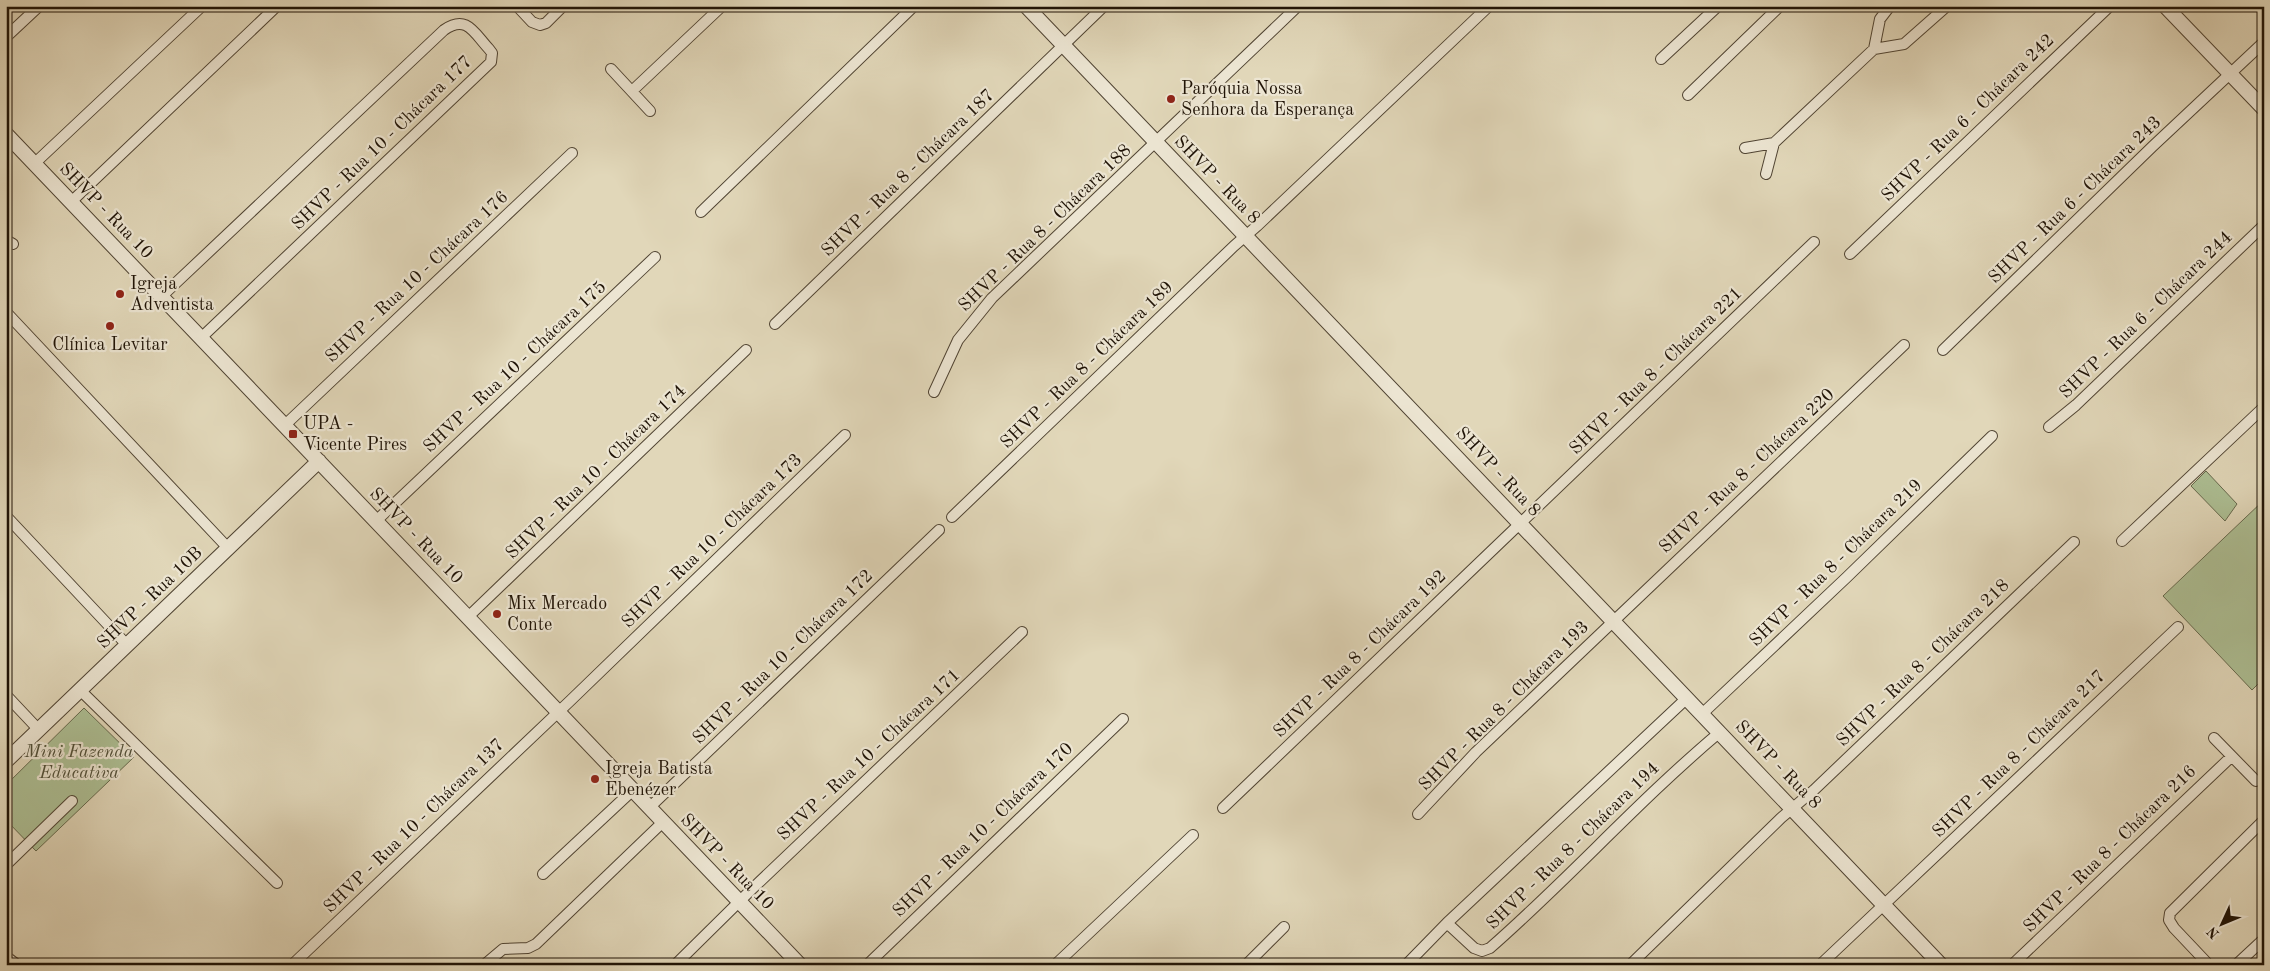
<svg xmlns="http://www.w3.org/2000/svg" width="2270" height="971" font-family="'Old Standard TT',serif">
<rect width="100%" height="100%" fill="#e1d7b9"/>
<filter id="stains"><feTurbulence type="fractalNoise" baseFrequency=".004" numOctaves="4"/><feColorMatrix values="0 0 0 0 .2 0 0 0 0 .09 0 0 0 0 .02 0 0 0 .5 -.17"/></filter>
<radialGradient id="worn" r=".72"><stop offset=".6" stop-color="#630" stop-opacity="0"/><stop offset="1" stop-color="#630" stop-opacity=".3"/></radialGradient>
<!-- green -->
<path fill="#adbf94" stroke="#66694d" d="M2206 471 2237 504 2225 521 2191 486Z
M2264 500V678L2252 690 2163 596Z
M84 708 134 757 36 851 6 820V785Z"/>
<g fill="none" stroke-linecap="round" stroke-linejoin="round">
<!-- minor casing -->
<g stroke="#504433" stroke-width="12">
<path id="minor" d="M517 6 532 22 540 25 546 23 563 6
M6 37 37 8
M1874 49 1880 19 1890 6
M1661 59 1718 6
M611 69 650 111
M632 91 722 6
M1688 95 1780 6
M1774 143 1874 49 1904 44 1947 6
M1745 148 1774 143 1766 174
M35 163 202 6
M71 202 277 6
M701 212 914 6
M6 240 13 244
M1850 254 2110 6
M162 296 444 30C467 14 474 33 489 49L492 53 491 62 202 337
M6 312 228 548
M775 324 1104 6
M1943 350 2153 146 2264 42
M934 392 958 340 992 298 1298 6
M285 425 572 153
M2049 427 2076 405 2264 225
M6 516 127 645
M952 517 1234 246 1257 226 1489 6
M376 521 655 257
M2122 541 2264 407
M468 617 746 350
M80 690 277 883
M6 695 38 729
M1687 698 1447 923 1474 948 1482 951 1490 948C1569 879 1639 800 1720 732
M1702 714 1847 577 1992 436
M2214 738 2256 781
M650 807 939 530
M1223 808 1814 242
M1418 814 1476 752 1904 345
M6 865 72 801
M543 874 633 790
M292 965 571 700 845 435
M484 965 503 949 528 948 536 944 663 822
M675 965 752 889 1022 632
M867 965 1123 719
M1055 965 1193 835
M1246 965 1284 927
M1406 965 1447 923
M1630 965 1781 818 1814 790 2074 542
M1820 965 2178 627
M2012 965 2231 757
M2209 965 2174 928 2169 920 2170 913 2264 820
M2236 965 2264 939"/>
</g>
<!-- tertiary casing -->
<g stroke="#504433" stroke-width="16">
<path id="tertiary" d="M1026 6 1941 965
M2165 6 2264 109
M6 134 800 965
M6 761 319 461
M6 959 14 965"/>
</g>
<!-- minor -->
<use href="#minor" stroke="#ece5d2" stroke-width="10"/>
<!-- tertiary -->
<use href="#tertiary" stroke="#ece5d2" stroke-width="14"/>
</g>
<!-- markers -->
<g fill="#8f2418" stroke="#ece5d2" stroke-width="2">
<circle cx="1171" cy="99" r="5"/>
<circle cx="120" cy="294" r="5"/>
<circle cx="110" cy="326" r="5"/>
<rect x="288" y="429" width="10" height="10" rx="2.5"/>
<circle cx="497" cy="614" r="5"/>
<circle cx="595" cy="779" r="5"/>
</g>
<g text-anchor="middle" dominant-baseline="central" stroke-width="4.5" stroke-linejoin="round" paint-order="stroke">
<!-- poi labels -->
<g font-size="18" fill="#1f1306" stroke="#ece5d2" text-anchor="start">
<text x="1181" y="89">Paróquia Nossa<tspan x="1181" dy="21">Senhora da Esperança</tspan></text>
<text x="130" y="284">Igreja<tspan x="130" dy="21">Adventista</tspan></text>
<text x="110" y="345" text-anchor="middle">Clínica Levitar</text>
<text x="303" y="424">UPA -<tspan x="303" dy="21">Vicente Pires</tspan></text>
<text x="507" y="604">Mix Mercado<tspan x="507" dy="21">Conte</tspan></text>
<text x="605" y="769">Igreja Batista<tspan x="605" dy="21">Ebenézer</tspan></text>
</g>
<!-- street labels -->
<g font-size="18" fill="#1f1306" stroke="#ece5d2">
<text transform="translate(1968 118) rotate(-44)">SHVP - Rua 6 - Chácara 242</text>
<text transform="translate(382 143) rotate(-44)">SHVP - Rua 10 - Chácara 177</text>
<text transform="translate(908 173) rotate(-44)">SHVP - Rua 8 - Chácara 187</text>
<text transform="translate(1217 180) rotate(46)">SHVP - Rua 8</text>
<text transform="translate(2075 200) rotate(-44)">SHVP - Rua 6 - Chácara 243</text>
<text transform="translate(106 211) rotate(46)">SHVP - Rua 10</text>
<text transform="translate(1045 228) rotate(-44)">SHVP - Rua 8 - Chácara 188</text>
<text transform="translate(417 277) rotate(-43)">SHVP - Rua 10 - Chácara 176</text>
<text transform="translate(2146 315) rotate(-44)">SHVP - Rua 6 - Chácara 244</text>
<text transform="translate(1087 365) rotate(-44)">SHVP - Rua 8 - Chácara 189</text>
<text transform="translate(515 367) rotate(-43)">SHVP - Rua 10 - Chácara 175</text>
<text transform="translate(1656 371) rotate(-44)">SHVP - Rua 8 - Chácara 221</text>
<text transform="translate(1747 471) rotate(-43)">SHVP - Rua 8 - Chácara 220</text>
<text transform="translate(596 472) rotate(-44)">SHVP - Rua 10 - Chácara 174</text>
<text transform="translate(1498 472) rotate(47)">SHVP - Rua 8</text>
<text transform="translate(416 536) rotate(46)">SHVP - Rua 10</text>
<text transform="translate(712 541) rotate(-44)">SHVP - Rua 10 - Chácara 173</text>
<text transform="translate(1836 563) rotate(-44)">SHVP - Rua 8 - Chácara 219</text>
<text transform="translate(150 598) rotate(-44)">SHVP - Rua 10B</text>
<text transform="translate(1360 654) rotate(-44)">SHVP - Rua 8 - Chácara 192</text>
<text transform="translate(783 657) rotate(-44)">SHVP - Rua 10 - Chácara 172</text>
<text transform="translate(1923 663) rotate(-44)">SHVP - Rua 8 - Chácara 218</text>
<text transform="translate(1504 706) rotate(-45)">SHVP - Rua 8 - Chácara 193</text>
<text transform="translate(2019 754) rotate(-44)">SHVP - Rua 8 - Chácara 217</text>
<text transform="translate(869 755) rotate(-43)">SHVP - Rua 10 - Chácara 171</text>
<text transform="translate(1778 765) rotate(46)">SHVP - Rua 8</text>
<text transform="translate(414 826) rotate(-44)">SHVP - Rua 10 - Chácara 137</text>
<text transform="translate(983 830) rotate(-44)">SHVP - Rua 10 - Chácara 170</text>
<text transform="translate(1573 846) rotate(-44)">SHVP - Rua 8 - Chácara 194</text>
<text transform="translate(2110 849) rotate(-44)">SHVP - Rua 8 - Chácara 216</text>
<text transform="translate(727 862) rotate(46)">SHVP - Rua 10</text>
</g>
<!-- park labels -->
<g font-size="18" font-style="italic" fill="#514f38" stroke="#ece5d2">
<text x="79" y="752">Mini Fazenda<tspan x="79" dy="21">Educativa</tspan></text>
</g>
</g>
<!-- margin -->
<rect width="2270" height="971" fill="none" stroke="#e1d7b9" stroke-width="25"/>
<rect x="8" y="8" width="2255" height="956" fill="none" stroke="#1f1306" stroke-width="2.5"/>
<rect x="12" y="12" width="2245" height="946" fill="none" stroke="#1f1306"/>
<!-- north arrow -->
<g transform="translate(2222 924) rotate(226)" stroke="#ece5d2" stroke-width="4" paint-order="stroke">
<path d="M0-4L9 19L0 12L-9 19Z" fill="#1f1306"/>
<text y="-8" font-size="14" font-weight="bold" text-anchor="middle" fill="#1f1306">N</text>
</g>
<rect width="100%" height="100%" filter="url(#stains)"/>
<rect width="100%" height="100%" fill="url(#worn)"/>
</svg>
